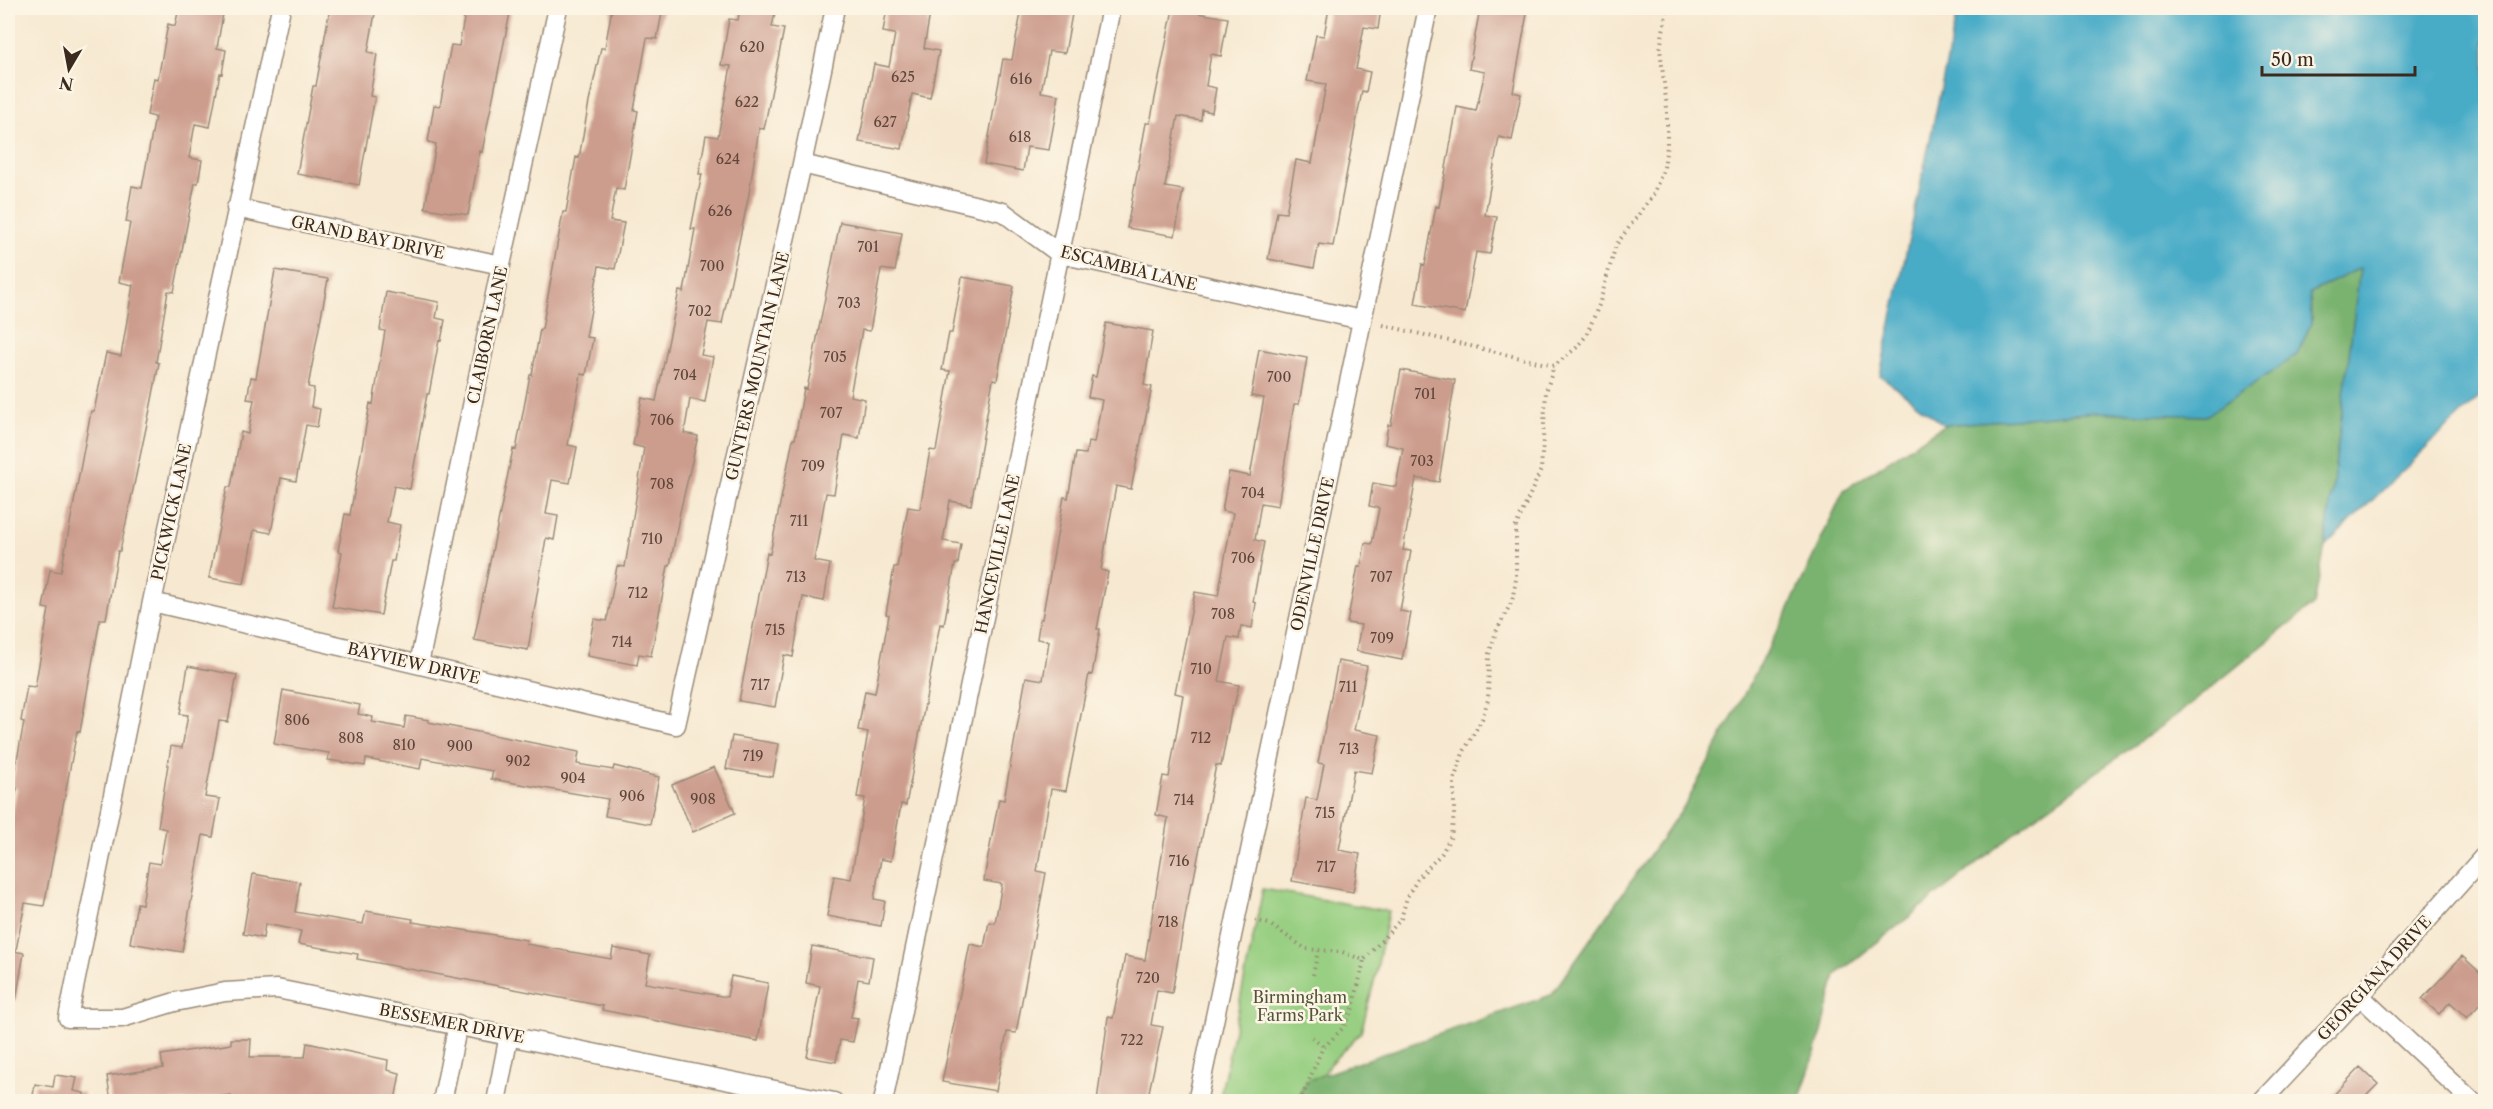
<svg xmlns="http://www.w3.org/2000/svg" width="2493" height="1109" font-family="'Libre Caslon Text',serif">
<rect width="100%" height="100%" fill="#fcf5e5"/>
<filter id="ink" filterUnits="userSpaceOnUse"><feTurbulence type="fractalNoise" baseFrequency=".0167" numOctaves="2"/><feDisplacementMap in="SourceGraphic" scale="12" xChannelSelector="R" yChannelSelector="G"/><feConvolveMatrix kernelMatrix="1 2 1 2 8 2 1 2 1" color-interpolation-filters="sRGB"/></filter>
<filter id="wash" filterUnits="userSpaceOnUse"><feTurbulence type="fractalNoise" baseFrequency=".008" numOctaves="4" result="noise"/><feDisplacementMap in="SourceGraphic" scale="24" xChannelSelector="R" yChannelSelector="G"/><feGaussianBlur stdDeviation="1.35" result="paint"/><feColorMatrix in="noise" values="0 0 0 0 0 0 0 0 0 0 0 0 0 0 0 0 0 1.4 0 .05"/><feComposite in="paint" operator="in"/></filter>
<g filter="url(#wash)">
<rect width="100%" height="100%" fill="#f7e9d1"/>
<!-- green -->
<path fill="#98cf82" stroke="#6a7c50" stroke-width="1.5" d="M1263 889 1388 911 1376 974 1361 1032 1330 1064 1306 1101 1219 1102Z"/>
<!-- forest -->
<path fill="#7ab270" stroke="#5a6e47" stroke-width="1.5" d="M2361 267 2325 546 2314 604 2182 711 2036 816 1836 975 1822 1032 1799 1101 1294 1102 1308 1080 1551 995 1687 802 1786 615 1844 490 1944 425 2096 412 2206 416 2311 323 2310 293Z"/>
<!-- water -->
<path fill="#48acc7" stroke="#426b72" stroke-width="1.5" d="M1958 8H2485V391L2325 546 2360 268 2310 293 2311 323 2297 355 2206 416 2096 412 1944 425 1880 375Z"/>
<g id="blocks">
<!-- building -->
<path fill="#cc9c8d" d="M179 8H224L217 48 226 50 222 74 220 73 210 127 195 124 189 158 202 160 198 183H195L174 292 168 291 156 362 159 363 152 400 120 551H118L106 619H100L80 732 77 731 44 906 25 903 16 950H8V836L17 788 12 787 24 722 21 721 27 686 35 687 49 609 43 608 50 570 61 572 91 411H94L106 353 121 356 133 285 119 282 130 223 126 222 132 186 142 188 155 117 147 115 154 78 158 79 168 24 175 26Z
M330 8H376L368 52 377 54 370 96 375 97 359 185 297 174 313 86H316Z
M466 8H511L482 152 480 151 468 215 425 208 436 144 428 142 434 105 440 106 451 45 459 46Z
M612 8H663L657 39 647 38 634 110 638 111 624 190 616 188 610 221 624 223 615 269 599 266 586 337 593 338 586 375 581 374 568 445 577 447 570 483 552 480 546 514 558 516 554 540 546 538 528 650 474 640 513 449 516 450 530 375H532L540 329H542L563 212H566L576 157 579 158 589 102 601 48H605Z
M740 8H776L772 27 784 29 764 129 759 128 749 194 722 324 708 322 701 355 713 357 705 402 690 399 684 433 698 436 680 512 670 566H668L651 656 639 654 637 665 587 656 594 619 607 621 617 566 625 567 644 448 633 445 642 398 656 401 679 291 684 292 695 229H691L702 174H699L706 135 718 137 731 66 721 65 729 19 738 20Z
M887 8H931L924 48 939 51 930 98 912 94 902 149 859 142 874 64 889 67 895 34 883 32Z
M1022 8H1038L1072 14 1065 53 1049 51 1041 92 1059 95 1049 150 1027 147 1023 171 984 164 1003 59 1012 60Z
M1329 8H1381L1378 29 1364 27 1356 69 1370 72 1366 92 1362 91 1333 246 1319 244 1314 268 1268 259 1277 212 1286 213 1296 160 1312 163 1326 84 1307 81 1316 35 1324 36Z
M1480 8H1528L1513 92 1521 94 1512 140 1499 137 1485 215 1497 217 1490 254 1476 252 1465 313 1415 304 1422 264 1425 265 1436 206 1439 207 1457 107 1476 111 1485 72 1469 69Z
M1173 9 1228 18 1221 56 1211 54 1206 86 1216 88 1212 112 1202 110 1201 120 1178 116 1165 187 1183 190 1175 236 1127 228 1146 123H1150Z
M840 222 902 233 895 271 881 269 870 331 862 330 850 396 865 399 859 438 844 435 834 494 826 493 814 561 830 564 824 601 803 597 793 657 784 655 775 707 739 701 767 553 770 554 793 439H795L804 388 807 389Z
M275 270 328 279 308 387 314 388 311 407 320 409 317 427 306 425 296 481 281 478 271 533 254 530 244 584 209 578 227 487H231L241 432 248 434 254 400 247 399 251 377 256 378Z
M962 277 1014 286 997 380 993 379 971 505 950 501 943 541 961 544 958 564H955L944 625 940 624 906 805 901 804 891 861 881 859 874 899 885 901 881 926 827 916 834 876 851 879 865 798 857 797 868 732 858 730 865 691 875 693 889 615 886 614 894 567H897L908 507 920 509 930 450 936 451 950 371 942 370 949 333H952Z
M386 292 439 302 436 318 445 320 441 341 439 340 429 394H427L410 489 394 486 387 522 400 525 394 561H391L381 615 332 607 342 552 338 551 345 514 350 515 370 403 373 404 385 331 380 330Z
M1106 323 1153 331 1144 385 1152 387 1131 489 1116 486 1101 570 1108 572 1097 629H1100L1092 675 1089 674 1066 791 1051 789 1037 871 1046 873 1016 1033 1007 1032 996 1091 942 1082 970 944 984 947 989 922 995 923 1002 884 984 881 987 862 999 799 1004 800 1026 677 1043 680 1049 641 1037 639 1040 619H1042L1064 497 1068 498 1076 453 1086 454 1088 442 1094 443 1102 400 1088 397 1092 376 1096 377Z
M1259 349 1307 358 1299 404H1294L1278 506 1261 503 1255 540 1264 542 1253 602 1256 603 1252 628 1241 626 1239 639 1228 637 1219 681 1239 685 1234 706H1232L1221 766 1216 765 1193 883H1191L1172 993 1157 990 1151 1025 1163 1027 1147 1101H1097L1108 1017 1113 1018 1125 956 1145 960 1168 818 1156 815 1163 776 1169 777 1183 695 1175 693 1195 592 1218 596 1233 513 1222 511 1229 472 1250 476 1264 398 1251 396Z
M1401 370 1455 380 1439 482 1416 478 1403 550 1411 551 1400 611 1411 613 1402 660 1356 651 1361 625 1347 623 1358 566 1361 567 1365 543 1372 544 1379 508 1369 506 1373 483 1396 487 1403 448 1385 444 1388 425H1391Z
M1338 661 1367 666 1354 730 1380 735 1372 773 1354 770 1339 850 1360 854 1353 892 1292 881 1306 798 1317 800 1324 764 1318 763Z
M188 666 237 675 228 722 219 721 205 797 220 799 213 837 203 835 182 952 130 943 137 903 142 904 149 862 160 864 166 829 158 827 171 746 182 748 188 715 180 714Z
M283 690 360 705 358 714 373 717 372 722 404 728 406 716 429 720 428 722 579 752 577 764 613 770 614 766 659 777 650 824 605 816 608 799 491 779 493 771 422 758 420 769 366 759 365 766 328 760 329 753 274 744Z
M732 736 779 744 773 777 726 769Z
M714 767 735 813 693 832 672 785Z
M253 874 300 882 295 912 363 924 366 911 413 919 412 922 527 940 526 944 611 959 613 948 650 955 645 983 727 997 731 976 768 983 758 1041 602 1010 603 1006 357 959 358 954 298 944 301 931 265 924 263 938 243 934Z
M812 946 873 957 869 981 858 979 851 1017 858 1018 853 1042 840 1040 836 1062 807 1057 820 986 806 983Z
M8 950 24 953 16 1000 8 999Z
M2462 956 2486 978V998L2467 1018 2450 1002 2439 1014 2422 999Z
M231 1039H251L250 1057H305L307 1043 388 1060 387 1070 400 1073 395 1101 230 1099 231 1095 190 1101H111L107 1076 163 1068 161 1055 231 1044Z
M2360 1067 2378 1084 2361 1101H2328Z
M55 1075 77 1078 74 1091 84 1093 83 1101H32L35 1084 53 1087Z"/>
</g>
</g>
<g filter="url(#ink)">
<use href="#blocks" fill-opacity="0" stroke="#998a78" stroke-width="1.5"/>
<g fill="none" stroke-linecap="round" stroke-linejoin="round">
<!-- minor casing -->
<g stroke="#998a78" stroke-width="21">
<path id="minor" d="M281 8 152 602 68 1018H122L175 1002 225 992 277 989 834 1102
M802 164 1003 212 1060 254 1362 320
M236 208 501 265
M152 602 676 725 802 164 835 8
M419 664 501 265 558 8
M2360 996 2473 1102
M442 1102 458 1024
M496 1102 509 1035
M883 1102 1111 8
M1197 1102 1428 8
M2261 1102 2360 996 2486 854"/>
</g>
<!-- path -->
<path stroke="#998a78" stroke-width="4" stroke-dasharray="1.5 4.5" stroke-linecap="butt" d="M1383 325 1554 366 1576 348 1586 336 1599 305 1616 245 1653 195 1664 168 1667 146V108L1660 49 1667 8
M1255 920 1269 924 1306 949 1342 952 1364 960 1401 919 1407 897 1419 877 1442 853 1451 836 1454 815V780L1463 753 1482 719 1488 700 1489 654 1496 632 1512 601 1516 579V526L1541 470 1546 392 1554 366
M1313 975 1318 951
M1312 1037 1324 1047
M1300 1102 1322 1049 1343 1028 1353 1008 1364 960"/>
<!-- minor -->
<use href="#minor" stroke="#fff" stroke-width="18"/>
</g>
</g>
<g text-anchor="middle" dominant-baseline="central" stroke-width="5" stroke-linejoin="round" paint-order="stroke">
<!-- number labels -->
<g font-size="14" fill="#5f463a">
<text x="752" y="47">620</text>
<text x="903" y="77">625</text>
<text x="1021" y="79">616</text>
<text x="747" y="102">622</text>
<text x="885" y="122">627</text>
<text x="1020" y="137">618</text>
<text x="728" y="159">624</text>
<text x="720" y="211">626</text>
<text x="868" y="247">701</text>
<text x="712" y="266">700</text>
<text x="849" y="303">703</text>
<text x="700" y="311">702</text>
<text x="835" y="357">705</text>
<text x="685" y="375">704</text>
<text x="1279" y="377">700</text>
<text x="1425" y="394">701</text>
<text x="831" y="413">707</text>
<text x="662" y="420">706</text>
<text x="1422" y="461">703</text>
<text x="813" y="466">709</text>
<text x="662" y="484">708</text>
<text x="1253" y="493">704</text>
<text x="799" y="521">711</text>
<text x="652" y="539">710</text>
<text x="1243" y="558">706</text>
<text x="796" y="577">713</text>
<text x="1381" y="577">707</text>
<text x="638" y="593">712</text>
<text x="1223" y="614">708</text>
<text x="775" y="630">715</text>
<text x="1382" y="638">709</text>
<text x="622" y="642">714</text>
<text x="1201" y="669">710</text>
<text x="760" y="685">717</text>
<text x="1348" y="687">711</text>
<text x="297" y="720">806</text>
<text x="351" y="738">808</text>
<text x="1201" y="738">712</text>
<text x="404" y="745">810</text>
<text x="460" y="746">900</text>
<text x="1349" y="749">713</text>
<text x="753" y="756">719</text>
<text x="518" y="761">902</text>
<text x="573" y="778">904</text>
<text x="632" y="796">906</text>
<text x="703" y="799">908</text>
<text x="1184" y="800">714</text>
<text x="1325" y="813">715</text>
<text x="1179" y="861">716</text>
<text x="1326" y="867">717</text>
<text x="1168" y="922">718</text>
<text x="1148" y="978">720</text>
<text x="1132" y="1040">722</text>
</g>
<!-- street labels -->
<g font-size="16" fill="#3b2a1e" stroke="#fcf5e5">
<text transform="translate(368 237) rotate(12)">GRAND BAY DRIVE</text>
<text transform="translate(1129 268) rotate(14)">ESCAMBIA LANE</text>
<text transform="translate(487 335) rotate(-78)">CLAIBORN LANE</text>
<text transform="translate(757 366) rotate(-77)">GUNTERS MOUNTAIN LANE</text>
<text transform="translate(171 512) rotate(-78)">PICKWICK LANE</text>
<text transform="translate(997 554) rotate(-78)">HANCEVILLE LANE</text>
<text transform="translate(1312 554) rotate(-78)">ODENVILLE DRIVE</text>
<text transform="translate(414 663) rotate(13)">BAYVIEW DRIVE</text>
<text transform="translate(2374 978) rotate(-48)">GEORGIANA DRIVE</text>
<text transform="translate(452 1023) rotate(11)">BESSEMER DRIVE</text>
</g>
<!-- park labels -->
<g font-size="16" fill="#525337" stroke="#fcf5e5">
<text x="1300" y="997">Birmingham<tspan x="1300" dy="18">Farms Park</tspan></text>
</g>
</g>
<!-- margin -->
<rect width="2493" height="1109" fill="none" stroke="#fcf5e5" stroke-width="30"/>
<!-- north arrow -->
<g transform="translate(69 69) rotate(190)" stroke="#fcf5e5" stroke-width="4.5" paint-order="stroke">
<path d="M0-4.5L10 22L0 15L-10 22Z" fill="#3b2a1e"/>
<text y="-9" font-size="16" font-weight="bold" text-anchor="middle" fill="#3b2a1e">N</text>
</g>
<!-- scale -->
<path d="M2262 66v9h153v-9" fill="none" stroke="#3b2a1e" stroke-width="3"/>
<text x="2271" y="66" font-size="18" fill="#3b2a1e" stroke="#fcf5e5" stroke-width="4.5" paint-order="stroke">50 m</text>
</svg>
